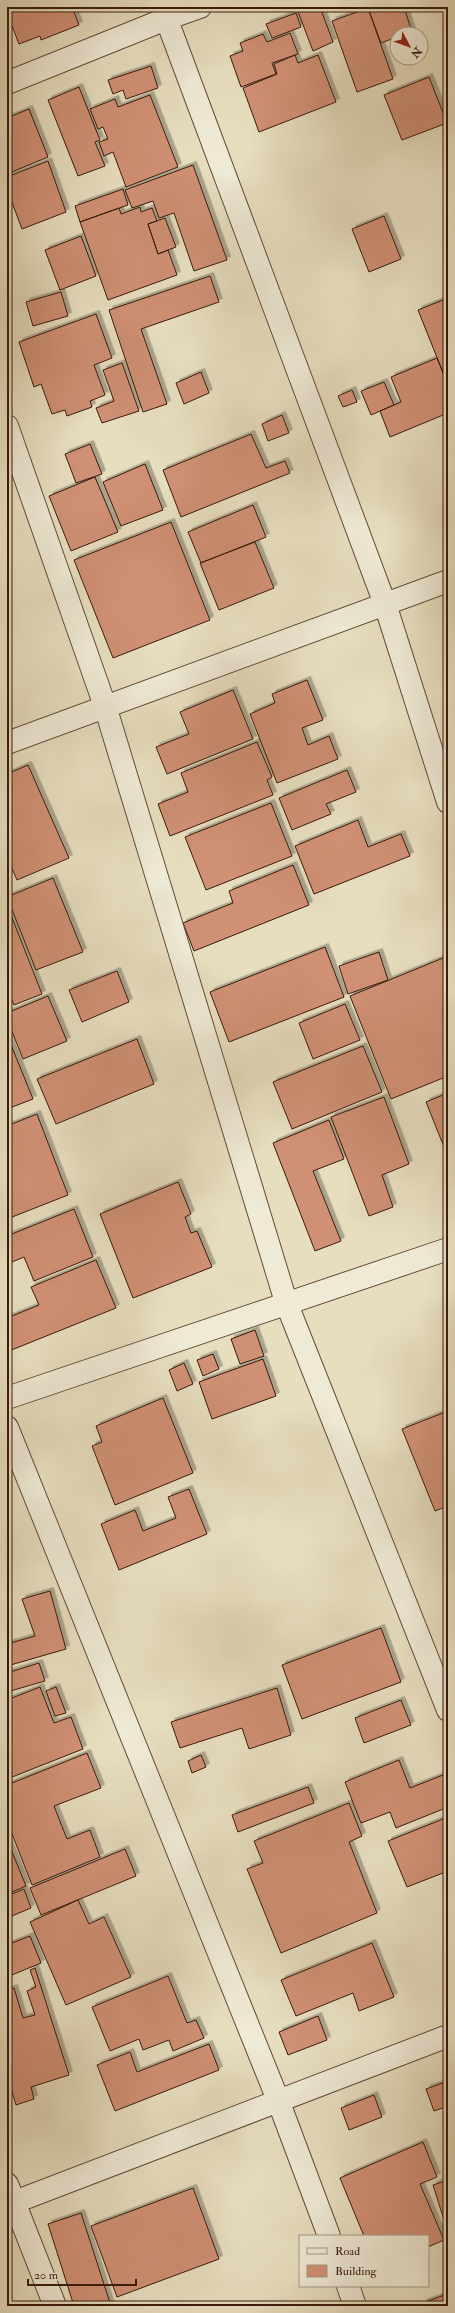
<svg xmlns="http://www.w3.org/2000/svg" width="455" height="2313" font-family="'IM FELL Double Pica',serif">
<defs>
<filter id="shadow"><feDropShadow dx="3.5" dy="-3.5" stdDeviation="0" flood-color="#0004"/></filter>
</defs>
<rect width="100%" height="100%" fill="#e7dec0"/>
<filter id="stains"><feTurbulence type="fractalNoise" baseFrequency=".005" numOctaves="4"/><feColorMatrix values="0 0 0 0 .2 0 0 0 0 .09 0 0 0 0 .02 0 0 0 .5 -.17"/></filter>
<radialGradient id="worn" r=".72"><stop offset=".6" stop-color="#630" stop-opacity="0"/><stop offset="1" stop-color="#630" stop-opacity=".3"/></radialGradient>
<!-- building -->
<path fill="#d09075" stroke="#391a0c" filter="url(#shadow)" d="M7 7H72L79 25 41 40 40 36 19 44 7 13Z
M302 7H320L333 42 313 51 297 9Z
M371 7H404L412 32 397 34V37L381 43 368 8Z
M368 8 393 79 357 92 332 21Z
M296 13 301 27 272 38 266 24Z
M290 33 298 54 272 63 276 74 241 87 230 56 243 51 240 43 263 34 267 42Z
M295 55 298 63 318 55 336 102 259 132 243 88 277 74 274 64Z
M151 66 158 88 126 99 123 90 113 94 108 80Z
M429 77 447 123 402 140 384 95Z
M79 87 100 140 95 142 105 166 78 176 48 100Z
M150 95 178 167 126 187 113 152 104 156 99 142 108 139 103 127 98 129 90 109 115 99 118 107Z
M29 109 48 157 7 174V136L12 134 7 118Z
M48 161 66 212 22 229 10 197 7 198V177Z
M193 165 227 260 194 271 174 213 159 218 153 201 132 208 125 190Z
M123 189 128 205 80 222 75 206Z
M140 207 141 212 152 208 157 221 148 224 158 254 168 250 177 275 108 300 80 222 119 208 121 214Z
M384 216 401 259 369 272 352 229Z
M165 218 176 247 158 254 148 224Z
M81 236 96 276 60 290 45 250Z
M210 276 219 302 141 329 167 404 143 412 109 310Z
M61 292 68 316 33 326 26 302Z
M448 298V385L418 310Z
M96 314 112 358 94 365 105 395 90 401 92 407 67 416 65 410 52 414 41 384 34 387 19 342Z
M437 358 448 385V413L390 437 380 411 401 402 391 377Z
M122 363 139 411 102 423 96 408 114 401 103 370Z
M201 372 209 393 184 404 176 383Z
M384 382 394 405 371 415 361 391Z
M352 390 357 402 343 407 338 396Z
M282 415 289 433 268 441 262 424Z
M251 434 266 468 285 461 290 473 181 517 163 470Z
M90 444 102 474 76 483 65 454Z
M145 464 163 510 121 526 103 482Z
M95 477 118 532 71 551 49 496Z
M253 505 266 537 201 563 188 532Z
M171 522 210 620 113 658 74 560Z
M255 542 274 588 219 610 200 563Z
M307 680 323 720 302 728 308 745 329 736 338 759 277 783 250 714 275 703 272 694Z
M233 690 253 739 167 774 156 747 189 734 180 712Z
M257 742 272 777 267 780 273 795 170 836 158 804 188 792 181 773Z
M28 765 69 858 17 880 7 857V774Z
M347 770 356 792 326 804 331 814 292 830 279 798Z
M271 803 292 856 206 890 185 837Z
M358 820 368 847 401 834 410 856 314 894 295 846Z
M293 865 309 905 194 951 183 923 233 903 229 891Z
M53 878 83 952 36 970 7 897Z
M7 905 42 994 14 1005 7 987Z
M325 947 344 997 229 1042 210 992Z
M379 952 388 980 348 994 339 966Z
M448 956V1011L443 1013 448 1026V1076L391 1099 350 996Z
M117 971 129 1002 82 1022 69 990Z
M48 996 67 1041 23 1059 7 1019V1013Z
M345 1004 360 1040 313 1059 299 1023Z
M7 1035 33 1099 7 1109Z
M137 1039 154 1084 56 1124 37 1079Z
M363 1046 382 1092 292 1129 273 1082Z
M448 1093V1151L446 1152 426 1102Z
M384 1097 409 1164 382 1175 393 1207 369 1216 331 1117Z
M37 1114 68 1195 7 1219V1126Z
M329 1120 344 1159 313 1171 341 1241 315 1251 273 1143Z
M178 1182 191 1214 185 1217 191 1233 197 1231 212 1267 133 1298 100 1214Z
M74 1209 93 1257 34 1281 24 1257 7 1264V1236Z
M96 1260 116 1308 9 1351 7 1345V1318L39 1305 31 1287Z
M255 1330 264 1356 240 1364 231 1339Z
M213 1354 219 1369 203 1376 197 1360Z
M263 1359 276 1396 212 1419 199 1382Z
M184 1363 193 1384 177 1391 169 1370Z
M163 1398 193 1473 115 1505 92 1446 102 1442 96 1426Z
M448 1411V1506L435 1511 402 1429Z
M189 1489 207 1534 119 1570 101 1524 135 1510 143 1531 176 1518 168 1497Z
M50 1591 66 1649 7 1666V1644L35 1636 22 1599Z
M381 1628 401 1682 302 1719 282 1665Z
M39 1663 45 1681 7 1692V1673Z
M40 1687 54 1723 71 1717 83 1749 7 1779V1700Z
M56 1687 66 1713 55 1716 46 1691Z
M277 1688 291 1735 249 1749 242 1728 180 1748 171 1722Z
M401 1700 411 1725 364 1743 355 1718Z
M87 1753 101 1788 54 1806 67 1839 90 1830 100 1857 32 1885 7 1821V1785Z
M201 1755 206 1767 192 1773 188 1761Z
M399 1760 410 1788 443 1775 448 1788V1807L396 1828 390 1812 361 1823 345 1782Z
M308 1787 314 1803 238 1832 232 1815Z
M349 1803 362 1836 349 1842 377 1913 281 1953 247 1869 263 1863 254 1841Z
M448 1817V1871L407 1887 388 1841Z
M8 1842 26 1886 7 1894V1843Z
M125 1849 136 1876 41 1915 30 1888Z
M24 1889 31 1908 7 1918V1896Z
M78 1900 89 1924 104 1917 131 1977 66 2005 30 1922Z
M30 1936 41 1963 7 1977V1945Z
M372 1943 394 1997 359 2011 353 1993 296 2016 281 1980Z
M35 1968 69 2075 31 2087 34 2099 16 2105 11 2088 7 2090V1990L14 1988 23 2018 35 2015 27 1991 36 1987 30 1970Z
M168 1976 187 2023 196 2020 204 2038 173 2051 169 2040 143 2050 139 2039 110 2051 92 2007Z
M318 2016 327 2040 288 2055 279 2032Z
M209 2044 219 2070 115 2111 97 2065 130 2052 137 2072Z
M448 2081V2106L434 2111 426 2089Z
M374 2095 382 2117 349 2130 341 2108Z
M423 2142 437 2177 420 2184 444 2240 428 2247V2236H364L340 2178Z
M448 2180V2233L433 2185Z
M193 2188 219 2259 117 2297 91 2226Z
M81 2213 111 2306H74L48 2224Z
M447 2294 448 2306H424L423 2303Z"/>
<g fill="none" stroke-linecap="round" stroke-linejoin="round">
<!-- minor casing -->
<g stroke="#644b39" stroke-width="24">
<path id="minor" d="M162 7 385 604 448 802
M7 83 166 19 200 7
M7 426 105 706 286 1302 448 1710
M7 743 448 581
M7 1398 448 1249
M7 1427 278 2100 329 2236
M7 2184 55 2306
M7 2205 448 2036
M348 2286 355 2306"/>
</g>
<!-- minor -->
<use href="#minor" stroke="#efead6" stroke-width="22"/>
</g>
<!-- margin -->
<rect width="455" height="2313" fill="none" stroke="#e7dec0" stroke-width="24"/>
<rect x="8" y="8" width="439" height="2297" fill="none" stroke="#391a0c" stroke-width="2"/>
<rect x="12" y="12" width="431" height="2289" fill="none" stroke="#391a0c"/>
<!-- legend -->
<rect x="299" y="2235" width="130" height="52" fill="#efead6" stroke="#a69785"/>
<rect x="307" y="2248" width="20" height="6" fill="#efead6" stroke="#a69785"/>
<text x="335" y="2255" font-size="12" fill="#391a0c">Road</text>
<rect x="307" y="2265" width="20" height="12" fill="#d09075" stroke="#a69785"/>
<text x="335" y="2275" font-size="12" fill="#391a0c">Building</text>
<!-- north arrow -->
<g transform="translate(409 46) rotate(131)"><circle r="19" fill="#efead6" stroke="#a69785"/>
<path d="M0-3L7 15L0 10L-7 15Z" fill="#8f2418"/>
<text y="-6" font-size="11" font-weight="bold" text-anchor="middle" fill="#391a0c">N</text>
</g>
<!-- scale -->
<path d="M28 2279v6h108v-6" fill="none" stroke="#391a0c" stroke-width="2"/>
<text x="34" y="2279" font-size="12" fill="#391a0c" stroke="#efead6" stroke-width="3" paint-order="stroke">20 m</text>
<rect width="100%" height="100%" filter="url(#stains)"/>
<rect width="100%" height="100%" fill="url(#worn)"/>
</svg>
